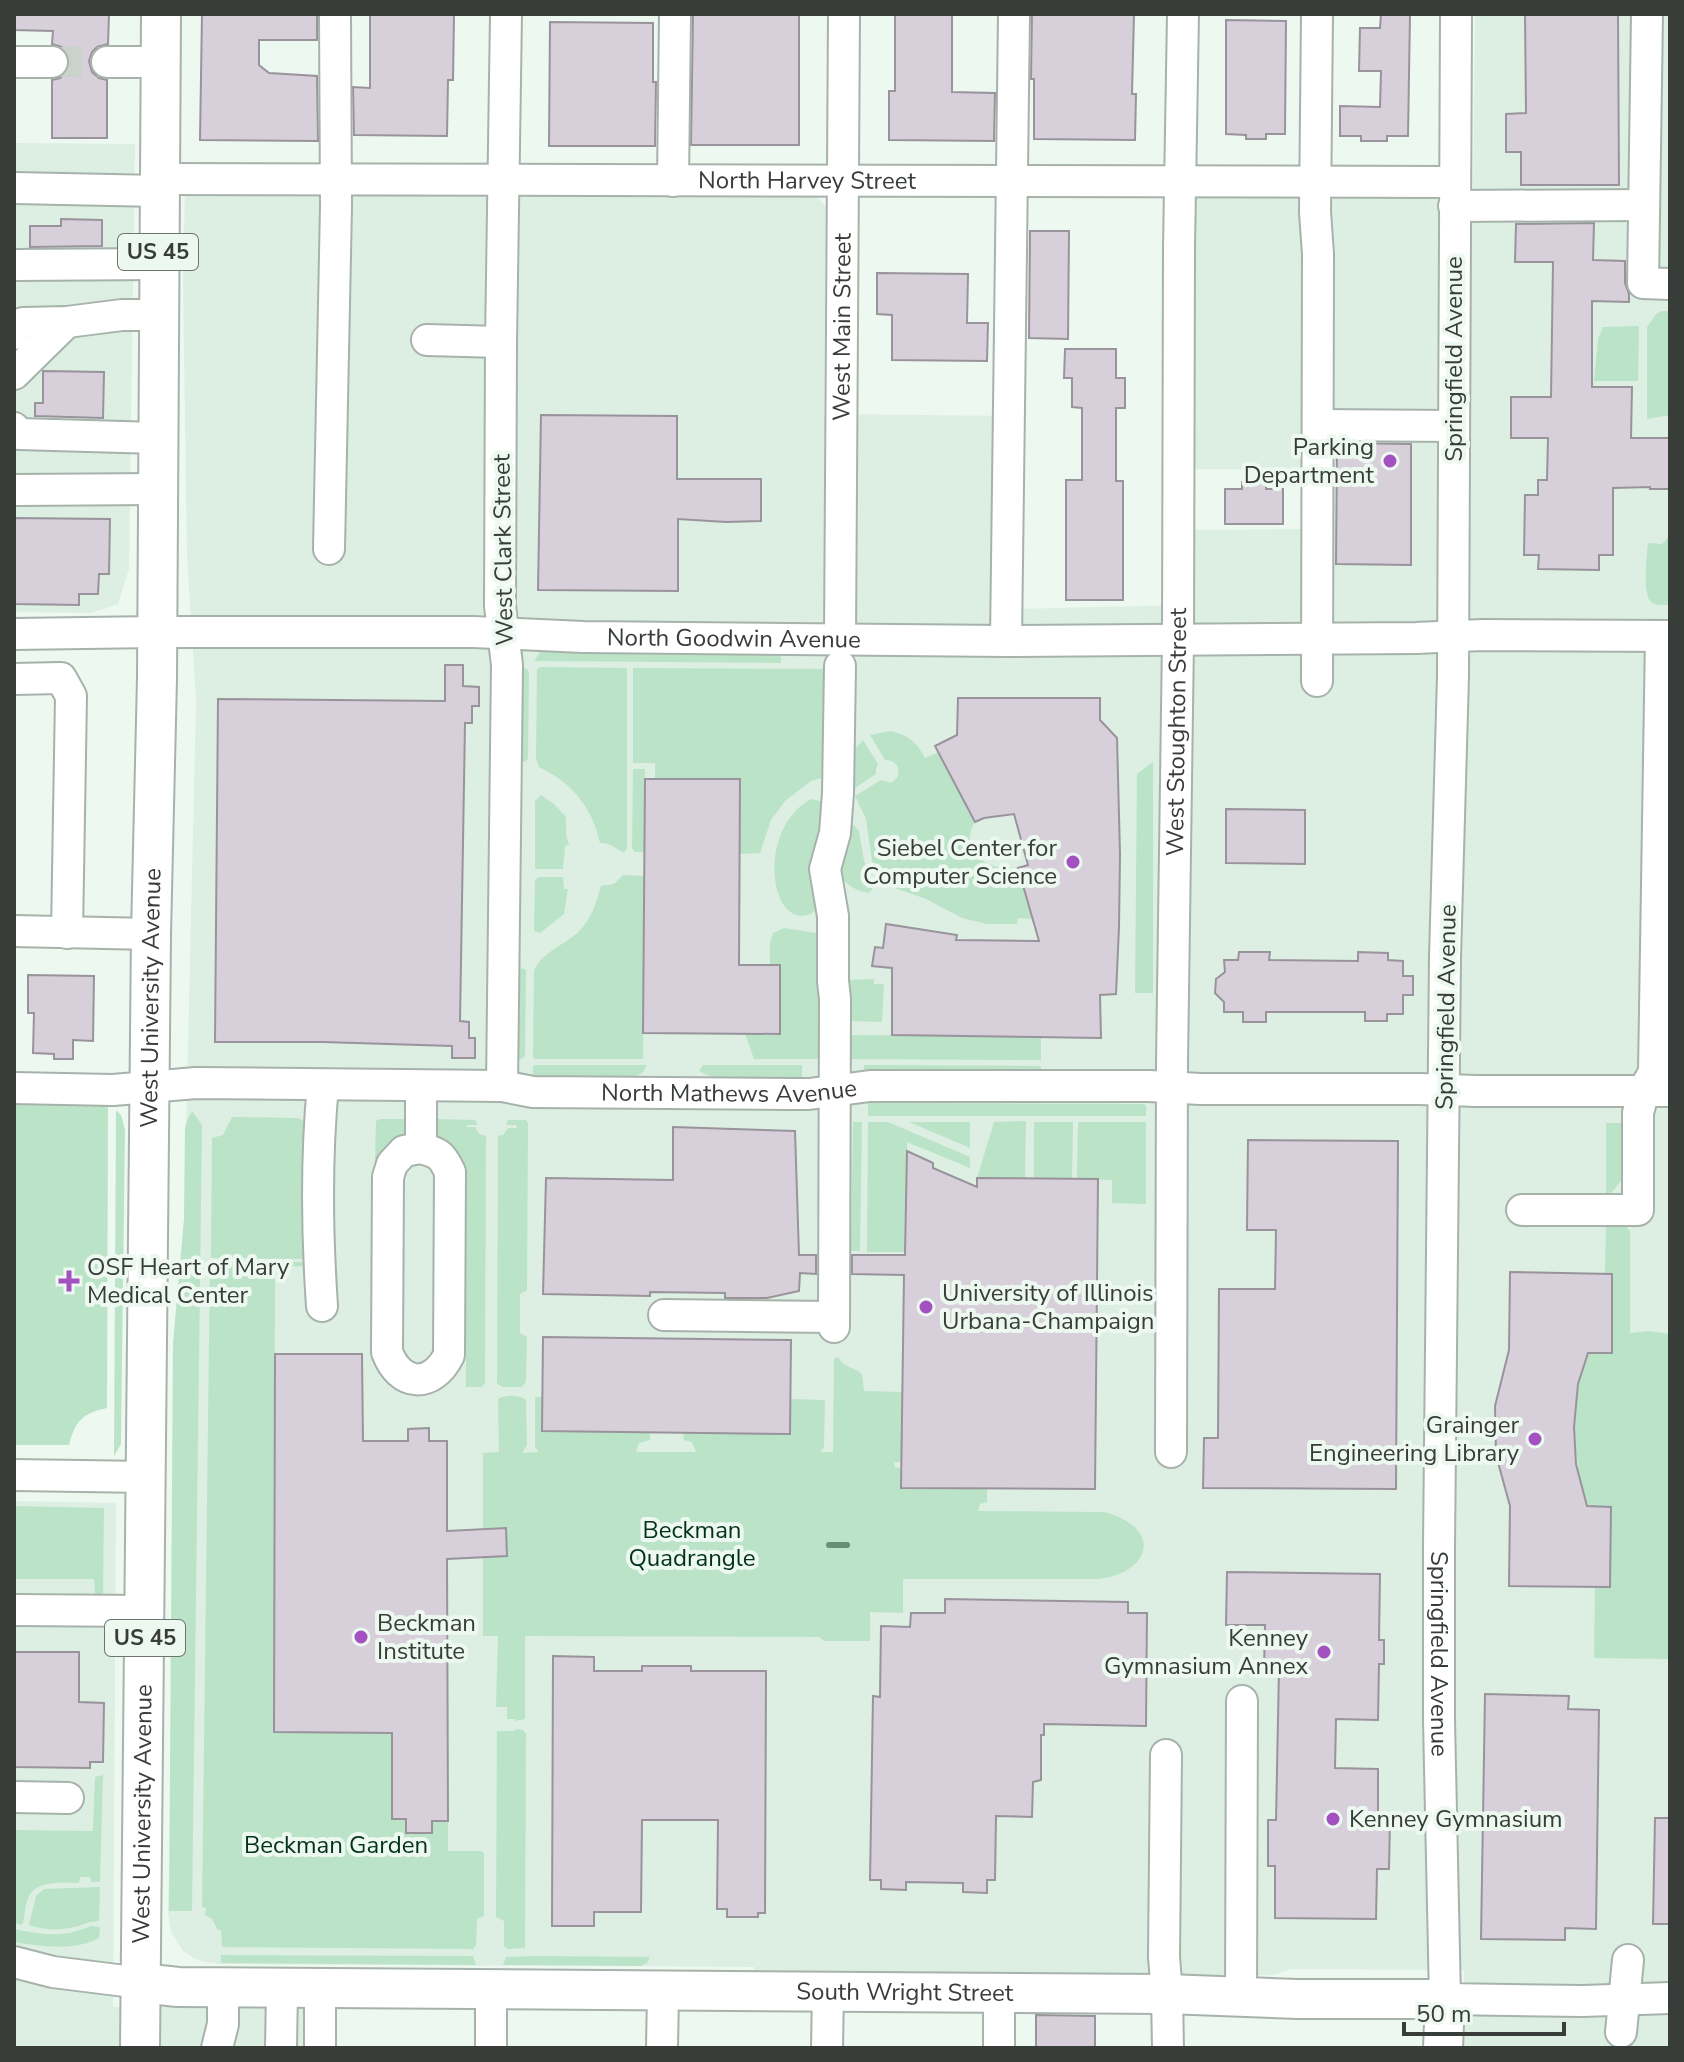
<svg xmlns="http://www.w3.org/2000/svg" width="1684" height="2062" font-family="'Nunito Sans',sans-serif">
<rect width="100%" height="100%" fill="#edf8f0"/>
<!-- built -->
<path fill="#dcefe2" d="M1475 14H1670V2048H1463L1464 1970 1290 1969 1275 1975 1199 1976H1105L1074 1972 1073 1983 754 1977V1967L221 1964 205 1962 195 1959 183 1951 171 1932 168 1912 196 702 187 556 183 282 185 191H812L826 207 824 414 1013 416V609L1188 605 1190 530 1305 529 1306 470 1191 469 1194 200 1203 195H1473Z
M14 143 135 144 129 569 118 604 91 613 14 612Z
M14 1501 116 1503 113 2007H311V2048H14Z"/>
<!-- green -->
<path fill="#bbe3c8" d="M1662 311H1670V415L1647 419V327L1656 314Z
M1639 326 1638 381H1594L1598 339 1603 327Z
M1670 535V605C1664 605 1656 606 1651 602 1642 593 1647 556 1648 543L1662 544Z
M541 651 781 653V663L534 661Z
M514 667 526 668 529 672 528 759 524 762 519 756Z
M541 667 627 668V848L625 852C618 852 614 843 600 843 593 808 571 782 539 767L536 759 537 669Z
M633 668 828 669 824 772 821 778 811 781 785 801 771 820 760 853 739 854 740 779 655 778V763H633Z
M891 731C907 734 918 743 925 758L939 752 975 822C962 842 976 862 998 867 1004 868 1012 867 1018 868L1034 919 1018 918 1017 924H987L962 918 926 899 887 885 879 875 872 861 866 819 855 796 881 780 891 783 897 778C901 767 896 760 885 760L870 735Z
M863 740 878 764 876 769V774L852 790 853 751Z
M1153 762V993H1135L1137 774Z
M633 769H645L644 852H635L632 848Z
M541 795 554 804 566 817V834L569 845 565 846 563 869H536L535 867V801Z
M811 799 824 802 817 910C772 942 752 832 811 799Z
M854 825 859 831 864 861 875 886 869 893C856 891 846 885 839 874L847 826Z
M623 875 644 876 643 1059H535L533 1057 534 972C539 952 569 944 582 928 592 916 597 901 601 886L614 884Z
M538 877H563L564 889H568L564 914 540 933 534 931 535 881Z
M784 928 816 933 819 936 822 1059H754L745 1034 780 1033V966L770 965V943L773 933Z
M522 968 526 970 525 1056 522 1059H510L518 973Z
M874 979V984H884L882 1022 846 1021 843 980Z
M845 1035 1041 1036V1060L848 1059Z
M536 1065H647L642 1073 633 1078 533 1077V1066Z
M703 1065H802V1078H714L699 1071Z
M864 1065 1041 1066V1079L864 1078Z
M14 1101 108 1104 107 1408C83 1413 75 1421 69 1445H14Z
M868 1103 1141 1104 1146 1105V1116H868Z
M116 1110 121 1115 125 1130 121 1436V1444L114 1456Z
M192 1111 202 1125 192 1911H169L173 1343 184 1219 185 1127 188 1118Z
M232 1117 297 1118 305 1121 306 1259 211 1258 212 1138 223 1135Z
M380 1119H406L404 1136 379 1162 375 1161 376 1121Z
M434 1119 475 1120 478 1125H467V1127H475L479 1134 486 1136 485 1383 482 1387H466V1177C465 1173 465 1168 463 1164 454 1144 435 1146 434 1119Z
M508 1120H526L528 1123 527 1290 520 1294V1333L527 1337 526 1382 522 1387H503L497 1384 498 1136 503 1135 508 1128H517L516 1125H506Z
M1026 1121 1025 1179 977 1178 994 1122Z
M853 1122H862L860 1251H851Z
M868 1122H888L970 1157V1168L907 1142 905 1252H867Z
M909 1122H970V1148Z
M1034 1122H1073L1072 1179H1034Z
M1078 1122H1146V1204L1112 1203V1180L1077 1179Z
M1606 1123H1626L1625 1176 1612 1192 1606 1194Z
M1624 1223 1630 1231V1333L1649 1331 1670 1334V1659L1594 1658 1595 1587 1610 1586 1611 1507 1587 1506C1573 1456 1568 1403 1588 1353L1612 1352V1274H1605L1606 1224Z
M210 1262H306V1266L275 1267 274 1732 392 1733 406 1819 448 1821V1851H481L484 1853V1916L479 1918 477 1920 476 1945 473 1949 222 1947 221 1930H218L212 1919 205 1915 206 1908 202 1907Z
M838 1357C843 1367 854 1367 862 1374L864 1391 902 1392V1462H894L895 1467 987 1488V1502L980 1504 978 1511 1104 1512C1163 1527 1152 1573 1098 1579H903V1613L870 1612V1641H824L819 1637 525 1636V1719L515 1721V1719H507V1707H496L498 1636H483V1453L499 1452 498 1399C505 1394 520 1395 526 1400L527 1445 522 1453 539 1452 535 1447V1397H542V1431L650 1432V1440L639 1443 636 1452H696L692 1442 684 1440 683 1433 790 1399 825 1400 824 1447 820 1452H833L834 1359Z
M14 1506 104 1508 103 1596 95 1595 94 1579H14Z
M516 1729 523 1730 526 1734 525 1948 508 1949 504 1946V1921L496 1917 497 1731H515Z
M103 1775 100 1882H91L90 1877H80L79 1883C64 1883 37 1880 29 1896 25 1904 25 1915 23 1923L21 1925 14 1923V1830L93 1831 95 1777Z
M100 1887 99 1921C90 1921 83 1925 74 1927 60 1931 43 1930 29 1925L36 1896 44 1889Z
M91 1926 100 1927 99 1938C73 1952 42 1946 14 1942V1929C42 1935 64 1938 91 1926Z
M221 1955 473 1956 476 1965 221 1963Z
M534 1956 650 1957 647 1963 641 1966 503 1965 506 1957Z"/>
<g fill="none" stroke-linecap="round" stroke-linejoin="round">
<!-- stream -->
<path stroke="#668f75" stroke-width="6" d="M829 1545H847"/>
</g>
<!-- building -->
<path fill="#d7d0da" stroke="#99939c" stroke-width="2" d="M14 14H109L108 44 97 47 92 52 89 61 92 72 99 78 107 80V138H52V80L60 78 67 72 70 63 68 54 62 47 52 44 53 31 14 30Z
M202 14H317V40H259V65L269 73 317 76 318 141 200 140Z
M370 14H454L453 80H448L447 136 354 135 353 87 370 88Z
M693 14H799V145H691Z
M895 14H952V92L995 93 994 141 889 140V91H895Z
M1032 14H1134L1132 94H1136L1135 140 1034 139V79H1031Z
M1381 14H1410L1408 136H1387V141H1361V136H1340V106L1380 107 1381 71H1359L1360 28H1380Z
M1525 14H1618L1619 185H1521V152H1506V114L1526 113Z
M1226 20 1286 21 1285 134H1266V139H1246V135L1226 134Z
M550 22 653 23V82H656L655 146H549Z
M61 219 102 220V246L30 247V226H61Z
M1594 223 1593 260 1625 261V283L1629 294V302L1592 301V387H1632L1631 438H1670V489H1650V487L1613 488V555H1599V570L1538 569 1539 555H1524L1525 495H1538V480H1547L1548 438H1511V397H1551L1553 262H1515L1516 224Z
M1030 231H1069L1068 339 1029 338Z
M877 273 968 274 967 323H988L987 361 892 360V315L877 314Z
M1065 349H1116V378H1125V408H1116V481H1123V600H1066V480H1082V408L1072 407V378H1064Z
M43 371 104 372 103 418 35 416V403H43Z
M541 415 677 416V479H761V521L726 522 678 519V591L538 590Z
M1337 443 1411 444V565L1336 564Z
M1242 482H1266V489H1283V524H1225V489H1242Z
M14 518 110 519 109 574H99L98 594H79V605L14 604Z
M445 665H463V686L479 687V706H472V723H465L460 1021 469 1022V1038H475V1058H452V1046L323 1042H215L218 699 445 701Z
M958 698H1100V720L1117 738 1120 854 1119 927 1116 994 1100 995 1101 1038 892 1035V968L872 966 875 947 883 948 886 924 957 935 956 940 1039 941 1018 868 1028 865 1014 814 984 818 975 822 935 746 957 735Z
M645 779H740L739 965H780V1034L643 1033Z
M1226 809 1305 810V864L1226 863Z
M1239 952H1270L1269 960 1358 961V952L1388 953V960L1403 961V976H1413V995H1403V1014H1387V1021H1365V1012H1266V1022H1243V1012H1224V1002L1215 993 1216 979 1225 972 1224 960H1238Z
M28 975 94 976 93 1041 73 1040V1059H54V1054L33 1053 34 1013H28Z
M673 1127 795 1131 799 1255H816V1274L800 1273 799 1291 767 1298H725V1293L650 1292V1296L543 1294 546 1178 673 1180Z
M1248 1140 1398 1141 1396 1489 1203 1488 1204 1438H1218L1219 1289H1275L1276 1230H1247Z
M907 1151 933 1163V1168L977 1187V1178L1098 1179 1095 1489 901 1488 904 1275 852 1274V1255H905Z
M1510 1272 1612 1274V1353H1588L1578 1384 1574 1427 1576 1464 1587 1506 1611 1507 1610 1587 1509 1586 1510 1506 1496 1455 1495 1406 1509 1350Z
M543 1337 791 1340 790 1434 542 1431Z
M275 1354H362L363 1441H408V1429L429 1428V1441H447V1531L506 1528 507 1556 447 1559 448 1821H432V1833H406V1819H392V1733L274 1732Z
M1227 1572 1380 1574 1379 1640H1384V1664H1379L1378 1720 1336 1719 1335 1768 1378 1769V1818H1390L1389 1869H1377L1376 1919 1275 1918V1866H1268V1820H1276L1279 1669H1264L1265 1625H1226Z
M945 1599 1128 1602V1613H1147L1146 1726 1044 1724V1735H1041V1780L1033 1782 1032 1817 996 1816 995 1880H987V1893L963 1892V1883L906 1882V1890L881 1889V1880H870L873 1696 880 1697 881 1626 910 1627 911 1613H945Z
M14 1652H79V1702L104 1703 103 1762H90V1768L14 1767Z
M553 1656 594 1657V1671H642V1666H691V1671H766L765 1913H758V1917H727V1909H717L718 1820H642L641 1912H594V1926H552Z
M1485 1694 1569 1696 1568 1709 1599 1710 1596 1929 1565 1928V1940L1481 1939Z
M1655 1818H1670V1924H1653Z
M1036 2015 1095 2016V2048H1036Z"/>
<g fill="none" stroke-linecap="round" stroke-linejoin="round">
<!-- minor-tunnel -->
<path stroke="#c9d3cb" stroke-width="30" stroke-dasharray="30 15" stroke-linecap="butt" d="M52 62H107"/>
<!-- minor casing -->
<g stroke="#a7b2ab" stroke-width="34">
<g id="minor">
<path id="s1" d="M1456 14 1453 676 1445 957 1439 1546V1720L1445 1999 1583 2001 1670 1998"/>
<path d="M1647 14 1643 283 1670 284"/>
<path d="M14 62H52"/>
<path d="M107 62H160"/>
<path id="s2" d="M159 179 1454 182"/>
<path d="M673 181 675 14"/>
<path d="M14 188 159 191"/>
<path d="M1454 206 1644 205"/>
<path d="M14 265 158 264"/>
<path d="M14 334 23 323 67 322 122 315H158"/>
<path d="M427 340 501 342"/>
<path d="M14 374 67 322"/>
<path d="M1318 425 1454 426"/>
<path d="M14 428 19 434 157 438"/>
<path d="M14 490 156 489"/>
<path d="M329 549 336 206 335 14"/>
<path id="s3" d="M14 634 156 632H474L583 637 1006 641 1416 638 1482 635 1670 636"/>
<path id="s4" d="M840 639 844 14"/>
<path d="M1006 641 1014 14"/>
<path d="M14 679 61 678 71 696 67 933"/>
<path d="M1317 681 1318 254 1315 212 1317 14"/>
<path d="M14 931 151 934"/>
<path d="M502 1086 507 665 500 606 501 342 506 14"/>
<path id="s5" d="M14 1088 113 1090 196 1083 502 1086 533 1092 794 1094H809L870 1086H1149L1200 1089H1420L1476 1091H1670"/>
<path d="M421 1148C439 1153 442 1155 450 1172L449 1355C432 1389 400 1387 387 1352L388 1177 392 1164 404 1151 421 1148V1086"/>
<path d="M1522 1210H1638V1113L1644 1090 1654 1072 1661 636"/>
<path d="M322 1306C317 1233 316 1158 323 1085"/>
<path d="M664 1315 834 1317"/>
<path d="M834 1327 835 999 833 981V916L825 869 835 833 838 793 840 666"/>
<path id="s6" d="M1171 1452 1172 1063 1178 640 1179 247 1183 14"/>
<path d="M14 1475 147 1477"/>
<path d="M14 1610 145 1611"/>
<path d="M1166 1755 1164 1957 1167 1994 1168 2048"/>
<path d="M14 1797 68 1798"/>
<path d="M14 1962 53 1972 141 1983"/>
<path d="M1241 1998 1242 1701"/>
<path d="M1621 2032 1628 1960"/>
<path d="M217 2048 223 2024V1988"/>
<path d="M281 2048 282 1989"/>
<path d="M320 2048V1988"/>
<path d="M491 2048V1990"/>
<path d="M662 2048 663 1991"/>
<path d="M827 2048 828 1992"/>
<path d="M999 2048V1993"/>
</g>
</g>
<!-- major casing -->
<g stroke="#a7b2ab" stroke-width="42">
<g id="major">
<path id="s7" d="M141 1983 178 1987 1167 1994 1298 1999H1445L1443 2048"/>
<path id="s8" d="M140 2048 151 934 157 678 161 14"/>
</g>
</g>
<!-- minor -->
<use href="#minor" stroke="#fff" stroke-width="30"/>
<!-- major -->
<use href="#major" stroke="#fff" stroke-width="38"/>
</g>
<!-- markers -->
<g fill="#a351c1" stroke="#edf8f0" stroke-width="3">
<circle cx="1390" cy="461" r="8"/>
<circle cx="1073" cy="862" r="8"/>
<path d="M65 1269h8v8h8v8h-8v8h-8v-8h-8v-8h8z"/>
<circle cx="926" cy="1307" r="8"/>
<circle cx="1535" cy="1439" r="8"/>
<circle cx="361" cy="1637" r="8"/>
<circle cx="1324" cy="1652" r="8"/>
<circle cx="1333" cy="1819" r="8"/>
</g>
<g text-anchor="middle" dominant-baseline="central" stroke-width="8" stroke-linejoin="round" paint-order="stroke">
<!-- shield labels -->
<g fill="#edf8f0" stroke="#6e7570" stroke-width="2">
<rect x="118" y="234" width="80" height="36" rx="6"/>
<rect x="105" y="1620" width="80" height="36" rx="6"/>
</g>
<g font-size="22" font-weight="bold" fill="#383d39">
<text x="158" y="252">US 45</text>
<text x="145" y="1638">US 45</text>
</g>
<!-- street labels -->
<g font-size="24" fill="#383d39" stroke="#edf8f0">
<text stroke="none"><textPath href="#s2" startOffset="648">North Harvey Street</textPath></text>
<text stroke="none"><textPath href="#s4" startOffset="312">West Main Street</textPath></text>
<text transform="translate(1454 359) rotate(-90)">Springfield Avenue</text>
<text transform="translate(503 550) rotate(-91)">West Clark Street</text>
<text stroke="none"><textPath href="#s3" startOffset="720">North Goodwin Avenue</textPath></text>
<text stroke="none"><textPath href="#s6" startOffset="720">West Stoughton Street</textPath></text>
<text stroke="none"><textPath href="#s8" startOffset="1050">West University Avenue</textPath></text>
<text transform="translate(1446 1007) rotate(-89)">Springfield Avenue</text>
<text stroke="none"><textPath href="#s5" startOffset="716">North Mathews Avenue</textPath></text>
<text stroke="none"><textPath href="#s1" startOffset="1640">Springfield Avenue</textPath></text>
<text stroke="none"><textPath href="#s8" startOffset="234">West University Avenue</textPath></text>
<text stroke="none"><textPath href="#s7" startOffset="764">South Wright Street</textPath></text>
</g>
<!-- poi labels -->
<g font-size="24" fill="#383d39" stroke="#edf8f0" text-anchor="end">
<text x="1374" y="447">Parking<tspan x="1374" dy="28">Department</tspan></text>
<text x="1057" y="848">Siebel Center for<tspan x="1057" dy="28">Computer Science</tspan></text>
<text x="87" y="1267" text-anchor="start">OSF Heart of Mary<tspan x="87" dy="28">Medical Center</tspan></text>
<text x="942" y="1293" text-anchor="start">University of Illinois<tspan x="942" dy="28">Urbana-Champaign</tspan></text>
<text x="1519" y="1425">Grainger<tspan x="1519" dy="28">Engineering Library</tspan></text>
<text x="377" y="1623" text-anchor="start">Beckman<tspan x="377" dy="28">Institute</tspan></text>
<text x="1308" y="1638">Kenney<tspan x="1308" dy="28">Gymnasium Annex</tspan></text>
<text x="1349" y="1819" text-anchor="start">Kenney Gymnasium</text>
</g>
<!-- park labels -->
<g font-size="24" fill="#03321b" stroke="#edf8f0">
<text x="692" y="1530">Beckman<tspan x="692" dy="28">Quadrangle</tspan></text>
<text x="336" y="1845">Beckman Garden</text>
</g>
</g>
<!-- border -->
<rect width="1684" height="2062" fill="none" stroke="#383d39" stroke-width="32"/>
<!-- scale -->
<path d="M1404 2022v12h160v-12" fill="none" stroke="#383d39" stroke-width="4"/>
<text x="1416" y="2022" font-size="24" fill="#383d39" stroke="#edf8f0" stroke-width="6" paint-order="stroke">50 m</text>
</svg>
